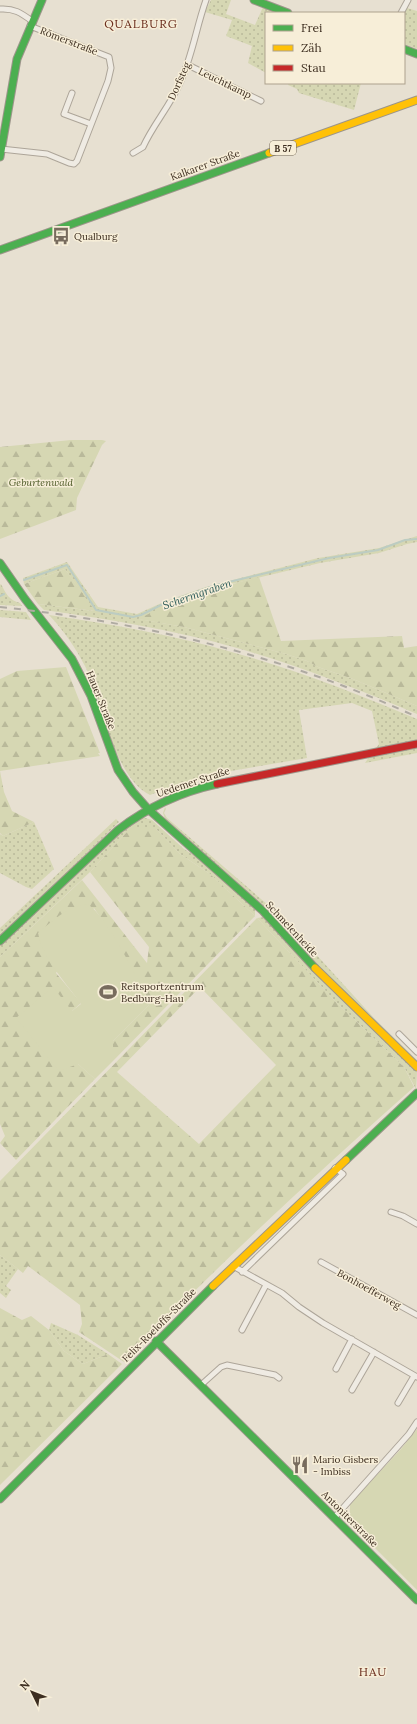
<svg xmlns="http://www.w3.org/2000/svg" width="417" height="1724" font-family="Lora,serif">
<defs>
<pattern id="grass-dots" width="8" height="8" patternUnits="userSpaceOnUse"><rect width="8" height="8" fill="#d6d7b3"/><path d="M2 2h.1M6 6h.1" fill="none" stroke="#b9b99a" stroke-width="1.8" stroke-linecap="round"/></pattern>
<pattern id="forest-firs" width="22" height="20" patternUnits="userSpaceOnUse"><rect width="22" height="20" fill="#d6d7b3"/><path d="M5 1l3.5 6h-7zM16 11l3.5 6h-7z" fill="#b9b99a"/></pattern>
</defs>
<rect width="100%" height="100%" fill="#e7e0d1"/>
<!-- grass -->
<path fill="url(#grass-dots)" d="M211 0H231L226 14 255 25 263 7 278 13H266V73L248 63 252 46 226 36 232 20 205 12Z
M407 8 417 11V49L404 44V14Z
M289 83H361L354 110 299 93 297 89 288 85Z
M417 536V542L407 544 379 553 320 563 223 586 139 619 184 627 286 654 307 661 318 667 353 679 417 706V714C358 689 299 666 237 648 174 630 109 619 44 610L38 604 94 611 65 569 24 584 23 578 67 562 98 607 137 614 166 601 206 587 318 558 379 548Z
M1 584C6 594 9 600 20 603L22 606 0 605V585Z
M0 610 26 612 31 620 0 617Z
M49 615C111 624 174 635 235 653 297 670 358 694 417 719V742L374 751 379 744 372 711 352 703 299 710 307 758 225 772 184 784 183 782 150 795C114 778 102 701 86 668 76 648 64 631 49 615Z
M417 747V753L365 763 369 757Z
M165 807 166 809 164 813 167 818 282 917 374 1018 417 1060V1063L355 1004 246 891 165 819 163 813Z
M142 817 152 820 184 849 203 861 255 908V916L210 874 180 854 156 829 126 833 90 872 0 957V945L124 829Z
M116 819 119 822 0 937V928Z
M34 822 54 869 32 889 26 887 0 873V834L3 836Z
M264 917 312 970 417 1072 416 1089 404 1067 335 1001 257 918Z
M0 1255 18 1269 6 1286 11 1290 6 1298 0 1293Z
M51 1323 78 1335 108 1354 83 1364 64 1351 49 1330Z"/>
<!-- forest -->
<path fill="url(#forest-firs)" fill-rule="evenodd" d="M71 440H102L106 441 102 445 77 498 76 510 0 539V447Z
M65 569 95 611 38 604 24 584Z
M259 577 281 641 402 636 404 648 417 646V706L353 679 318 667 307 661 286 654 184 627 138 619C177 600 217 588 259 577Z
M66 667 100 753H98L100 756 0 771 4 792 12 811 34 822 3 836 0 833V679L17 671Z
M134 827H150L156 829 180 854 210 874 255 916 113 1061V1041L149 1005 147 997 112 935 94 908 56 973 81 1003 72 1011 78 1064 95 1079 16 1160 0 1143 5 1136 0 1124V957L82 880 147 963 149 947 90 872 126 833Z
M257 918 335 1001 404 1067 414 1087C314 1176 217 1266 124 1362L79 1332 82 1324 80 1305 28 1266 23 1273 0 1255V1181ZM200 987 276 1065 199 1144 117 1072Z
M0 1308 22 1320 31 1316 49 1330 64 1351 83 1364 108 1354 122 1364 0 1485Z"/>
<!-- green -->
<path fill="#d6d7b3" d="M87 904C105 913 136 976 147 997L149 1005 113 1041V1061L95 1079 78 1064 59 1071 16 1018 53 987 72 1011 81 1004C65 981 44 961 38 933 53 920 67 907 87 904Z
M417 1429V1590L350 1523V1504L401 1449Z"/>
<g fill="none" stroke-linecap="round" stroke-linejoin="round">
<!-- stream -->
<path stroke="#bcccc2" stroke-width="2" d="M24 580 67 565 96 610 133 617 141 615 165 603 216 585 329 558 378 550 405 540 417 539
M0 596 4 594"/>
<!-- street casing -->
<g stroke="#ada599" stroke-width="7">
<path id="street" d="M0 9C14 8 21 13 32 21
M401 13 408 0
M188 65 261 101
M72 93 64 114 91 124
M1 149 47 154 69 163 74 164 77 161 108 81 111 68 109 57 30 26
M133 153 143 147C153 125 169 107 179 85 192 58 196 28 206 0
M399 1034 417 1052
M391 1212 403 1216 417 1224
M321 1262 417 1315
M233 1266 282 1293 299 1307 323 1323 417 1377
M242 1272 343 1174 335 1168
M242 1330 266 1285
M336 1369 352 1339
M201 1385 221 1367 227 1365 275 1375 279 1378
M352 1390 374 1352
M398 1403 414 1376
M334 1518 409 1434 417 1422"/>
</g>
<!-- fast casing -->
<g stroke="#9c958a" stroke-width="9">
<path id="fast" d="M254 0 288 13
M404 49 417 54
M0 157 17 59 42 0
M0 250 269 153
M0 563 25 599 72 659 91 696 118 770 133 792 148 809 263 911 315 968
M0 941 118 830C148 807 180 792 217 784
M346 1160 417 1093
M156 1341 417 1600
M0 1499 213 1286"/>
</g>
<!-- slow casing -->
<g stroke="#9c958a" stroke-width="9">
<path id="slow" d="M269 153 417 100
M315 968 417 1067
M213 1286 346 1160"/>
</g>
<!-- jam casing -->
<g stroke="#9c958a" stroke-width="9">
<path id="jam" d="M217 784 417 744"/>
</g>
<!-- street -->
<use href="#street" stroke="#efebe3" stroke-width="5"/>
<!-- fast -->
<use href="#fast" stroke="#4caf50" stroke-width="7"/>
<!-- slow -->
<use href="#slow" stroke="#ffc107" stroke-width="7"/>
<!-- jam -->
<use href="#jam" stroke="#c62828" stroke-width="7"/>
<!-- rail -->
<path stroke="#afaaa2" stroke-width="2" stroke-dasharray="7 7" stroke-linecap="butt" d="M0 607C143 622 286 656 417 717"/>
</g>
<!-- icons -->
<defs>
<g id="bus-bare" transform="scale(1.38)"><path d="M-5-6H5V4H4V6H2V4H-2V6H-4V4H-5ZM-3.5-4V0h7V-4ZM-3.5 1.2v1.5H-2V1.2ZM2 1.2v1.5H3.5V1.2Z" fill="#786c5e" stroke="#f7eed8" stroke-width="2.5" paint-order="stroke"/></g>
<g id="stadium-bare" transform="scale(1.38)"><path d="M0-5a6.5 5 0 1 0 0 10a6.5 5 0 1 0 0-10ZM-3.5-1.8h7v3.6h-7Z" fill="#786c5e" stroke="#f7eed8" stroke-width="2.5" paint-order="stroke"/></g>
<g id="restaurant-bare" transform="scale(1.38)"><path d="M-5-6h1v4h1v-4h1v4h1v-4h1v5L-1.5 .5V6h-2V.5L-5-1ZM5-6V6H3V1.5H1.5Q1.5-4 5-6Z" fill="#786c5e" stroke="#f7eed8" stroke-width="2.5" paint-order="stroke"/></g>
</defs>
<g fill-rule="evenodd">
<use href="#bus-bare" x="61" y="236"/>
<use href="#stadium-bare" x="108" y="992"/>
<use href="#restaurant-bare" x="300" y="1465"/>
</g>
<g text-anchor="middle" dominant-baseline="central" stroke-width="3" stroke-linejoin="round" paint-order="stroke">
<!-- shield labels -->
<rect fill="#f7eed8" stroke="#756857" stroke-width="1" x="270" y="141" width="26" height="14" rx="3"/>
<g font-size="9" font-weight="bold" fill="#3d2e20">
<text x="283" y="148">B 57</text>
</g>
<!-- street labels -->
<g font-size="10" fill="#3d2e20" stroke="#f7eed8">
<text transform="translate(69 41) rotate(21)">Römerstraße</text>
<text transform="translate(179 81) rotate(-66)">Dorfsteg</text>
<text transform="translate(225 83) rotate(26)">Leuchtkamp</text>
<text transform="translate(205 165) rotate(-20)">Kalkarer Straße</text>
<text transform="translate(101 700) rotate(68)">Hauer Straße</text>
<text transform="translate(193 782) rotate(-18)">Uedemer Straße</text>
<text transform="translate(292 929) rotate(47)">Schmelenheide</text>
<text transform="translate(369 1289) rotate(29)">Bonhoefferweg</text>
<text transform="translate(159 1325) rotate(-45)">Felix-Roeloffs-Straße</text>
<text transform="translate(350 1519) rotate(45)">Antoniterstraße</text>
</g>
<!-- poi labels -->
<g font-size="10" fill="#3d2e20" stroke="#f7eed8" text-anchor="start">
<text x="74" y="236">Qualburg</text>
<text x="121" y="986">Reitsportzentrum<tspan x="121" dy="12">Bedburg-Hau</tspan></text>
<text x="313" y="1459">Mario Gisbers<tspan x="313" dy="12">- Imbiss</tspan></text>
</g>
<!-- park labels -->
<g font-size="10" font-style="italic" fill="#4d5a26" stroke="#f7eed8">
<text x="41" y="482">Geburtenwald</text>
</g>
<!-- water labels -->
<g font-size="11" font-style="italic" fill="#2f5d5a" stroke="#f7eed8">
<text transform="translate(197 594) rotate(-19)">Schermgraben</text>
</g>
<!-- quarter labels -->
<g font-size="12" letter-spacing="1" fill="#6b2e1e" stroke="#f7eed8">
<text x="141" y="23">QUALBURG</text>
<text x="373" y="1671">HAU</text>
</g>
</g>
<!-- legend -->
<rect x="265" y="12" width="140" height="72" fill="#f7eed8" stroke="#ada18e"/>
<rect x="273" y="25" width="20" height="6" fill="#4caf50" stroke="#ada18e"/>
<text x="301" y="32" font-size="12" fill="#3d2e20">Frei</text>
<rect x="273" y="45" width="20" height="6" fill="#ffc107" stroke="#ada18e"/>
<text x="301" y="52" font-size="12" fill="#3d2e20">Zäh</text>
<rect x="273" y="65" width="20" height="6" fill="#c62828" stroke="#ada18e"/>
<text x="301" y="72" font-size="12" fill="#3d2e20">Stau</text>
<!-- north arrow -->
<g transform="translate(32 1692) rotate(313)" stroke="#f7eed8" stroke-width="3" paint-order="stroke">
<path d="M0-3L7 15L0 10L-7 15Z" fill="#3d2e20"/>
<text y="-6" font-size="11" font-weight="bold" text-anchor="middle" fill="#3d2e20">N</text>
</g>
</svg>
